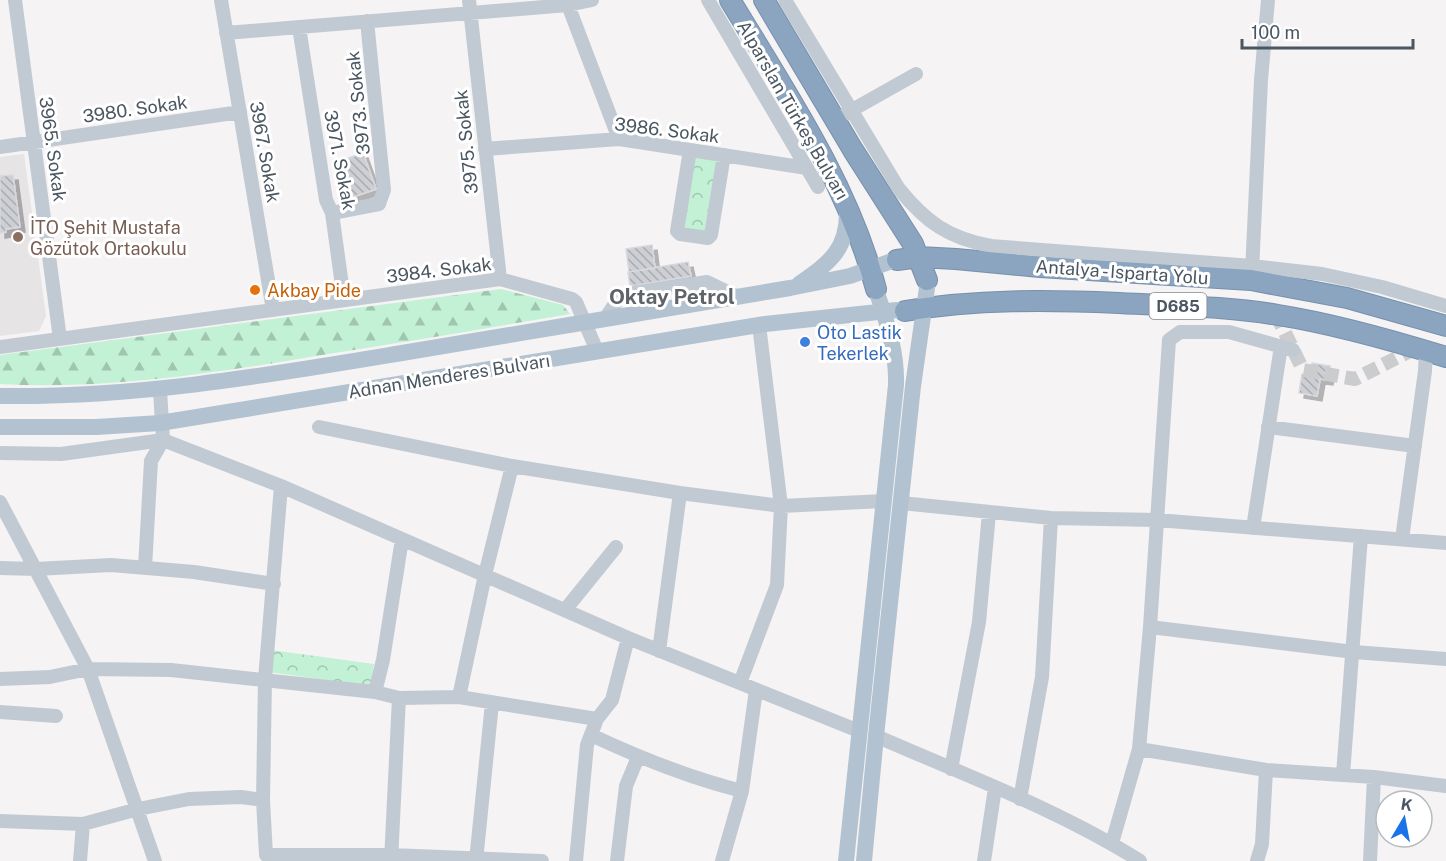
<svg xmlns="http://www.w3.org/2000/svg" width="1446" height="861" font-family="'Public Sans',sans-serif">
<defs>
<pattern id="forest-firs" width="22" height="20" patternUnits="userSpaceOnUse" patternTransform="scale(1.5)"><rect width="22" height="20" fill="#c3f1d5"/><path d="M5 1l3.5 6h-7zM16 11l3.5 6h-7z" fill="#a0c6b0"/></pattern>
<pattern id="park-crowns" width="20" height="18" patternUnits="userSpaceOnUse" patternTransform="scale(1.5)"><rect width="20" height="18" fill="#c3f1d5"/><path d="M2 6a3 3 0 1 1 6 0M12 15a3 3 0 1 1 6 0" fill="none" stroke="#a0c6b0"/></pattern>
<pattern id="building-back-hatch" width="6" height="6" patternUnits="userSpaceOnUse" patternTransform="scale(1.5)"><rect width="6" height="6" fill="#cdcfd5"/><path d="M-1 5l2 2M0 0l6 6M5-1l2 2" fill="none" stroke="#a8abb0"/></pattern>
<filter id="shadow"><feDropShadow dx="5" dy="5" stdDeviation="0" flood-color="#0004"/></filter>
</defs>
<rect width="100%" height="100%" fill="#f5f3f3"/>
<!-- education -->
<path fill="#e6e4e5" d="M24 154 46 316 39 331 0 336V157Z"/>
<!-- forest -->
<path fill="url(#forest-firs)" d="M501 289 563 305 570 314C488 328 405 342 322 355 216 373 108 390 0 384V355Z"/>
<!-- park -->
<path fill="url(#park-crowns)" d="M693 156 719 160 708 234 681 230Z
M271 650 374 664 370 686 268 672Z"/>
<!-- building -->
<path fill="url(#building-back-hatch)" stroke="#d7d9de" stroke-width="1.5" filter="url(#shadow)" d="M363 153 376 189 350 198 337 162Z
M13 175 20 227 6 229V232L0 233V176Z
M652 245 655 268 629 272 626 249Z
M688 262 691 276 630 286 628 272Z
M1312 363 1330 366 1328 380 1320 379 1317 396 1299 393 1302 374 1310 375Z"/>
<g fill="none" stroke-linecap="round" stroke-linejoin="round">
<!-- minor-tunnel -->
<path stroke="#caccce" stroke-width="14" stroke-dasharray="14 7" stroke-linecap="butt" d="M1276 314 1303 370 1355 379 1416 348"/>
<!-- highway casing -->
<g stroke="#7690ad" stroke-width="22">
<path id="highway" d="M730 0C786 93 848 183 876 289
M764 0 853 150 913 244 927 280
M897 260 919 257 956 259 1040 267 1251 280 1347 298 1446 326
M905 311C977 299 1047 300 1119 303 1172 306 1226 306 1278 315 1335 324 1391 340 1446 357"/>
</g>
<!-- minor -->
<path stroke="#c1cad2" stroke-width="14" d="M15 0 60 339
M221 0 273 310
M469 0 500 279
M708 0 818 187
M785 0 899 189C926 222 948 238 991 246L1252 266 1322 274 1382 287 1446 306
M568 5 619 139
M299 27 326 200 332 213 344 300
M226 33 568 5 592 0
M845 114 916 74
M0 147 240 112
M485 149 619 139 807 168
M690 150 677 231 680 234 708 238 711 235 724 155
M332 213 379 204 384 190 367 21
M1252 272 1261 80 1268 0
M605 319 621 295 707 282 738 297
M0 347 500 279 572 299 576 302 597 351
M160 390 163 440 281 486 265 679 263 800 266 855H391L542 861
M319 427 512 466
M1268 427 1415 446
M0 453 61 454 163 440
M281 486 628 638 859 731
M0 502 88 669 155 861
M901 503 1051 518 1157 520 1446 543
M1253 528 1281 346
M1402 539 1425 371 1426 351
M0 568 36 569 111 565 194 572 274 584
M145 568 151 461 163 440
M565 610 616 547
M1150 627 1354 652 1446 659
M659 651 680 493
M0 679 50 677 88 669 171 670 375 692 399 698 459 697 597 719
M740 683 777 585 781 506 759 325
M375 692 383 660 402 539
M459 697 485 575 512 466 680 493 781 506 884 501
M0 712 56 716
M591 735C640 758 690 778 742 791
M876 736C962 774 1060 810 1140 861
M1139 749 1266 770 1374 777 1446 786
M951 769 979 622 989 513
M1343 775 1361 536
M1020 799 1042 677 1051 518
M0 821 83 824 138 809 189 799 241 797 263 800
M1112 843 1139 749 1150 627 1169 340 1180 332H1229L1293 350
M80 861 83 824
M391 861 399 698
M476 861 492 703
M576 861 587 745 597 719 612 700 628 638
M617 861 626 786 638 757
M722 861 742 791 756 690
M984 861 995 788
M1257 861 1262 844 1266 770
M1370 861 1374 777"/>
<!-- major -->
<path stroke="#b3c2d1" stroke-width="16" d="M799 284C829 263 848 250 847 210
M0 396C134 398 264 376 396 354 527 332 659 310 790 288L850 276 889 262
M0 427H96L160 423 765 324 897 310
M846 861 896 385C897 354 888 325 878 296
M864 861 876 736 913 386 927 288"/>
<!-- highway -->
<use href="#highway" stroke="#8ba5c1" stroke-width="20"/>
</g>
<!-- markers -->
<circle fill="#8d6e63" stroke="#fff" stroke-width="2" cx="18" cy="237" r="6"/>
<circle fill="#e8710a" stroke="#fff" stroke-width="2" cx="255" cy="290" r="6"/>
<circle fill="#3f7fe0" stroke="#fff" stroke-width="2" cx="805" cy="342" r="6"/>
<g text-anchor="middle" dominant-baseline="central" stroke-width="6" stroke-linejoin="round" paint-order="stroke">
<!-- shield labels -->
<rect fill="#fff" stroke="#808990" stroke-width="1.5" x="1149.5" y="293" width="57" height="26" rx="4.5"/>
<g font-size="16" font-weight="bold" fill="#4a5661">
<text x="1178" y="306">D685</text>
</g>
<!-- street labels -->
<g font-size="18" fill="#4a5661" stroke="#fff">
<text transform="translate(358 103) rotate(-96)">3973. Sokak</text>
<text transform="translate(135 109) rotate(-8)">3980. Sokak</text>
<text transform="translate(793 110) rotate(60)">Alparslan Türkeş Bulvarı</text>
<text transform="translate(667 130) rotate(7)">3986. Sokak</text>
<text transform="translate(466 142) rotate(-96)">3975. Sokak</text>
<text transform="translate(53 149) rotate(82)">3965. Sokak</text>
<text transform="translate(265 152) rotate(80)">3967. Sokak</text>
<text transform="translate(340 160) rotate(79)">3971. Sokak</text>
<text transform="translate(439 270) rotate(-7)">3984. Sokak</text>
<text transform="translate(1122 272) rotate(4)">Antalya - Isparta Yolu</text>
<text transform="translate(449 376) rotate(-9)">Adnan Menderes Bulvarı</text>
</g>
<!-- education labels -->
<g font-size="18" fill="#785e54" stroke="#fff" text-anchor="start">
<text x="30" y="227">İTO Şehit Mustafa<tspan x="30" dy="21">Gözütok Ortaokulu</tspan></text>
</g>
<!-- food labels -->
<g font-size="18" fill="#c56008" stroke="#fff" text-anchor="start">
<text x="267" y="290">Akbay Pide</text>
</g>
<!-- shop labels -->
<g font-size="18" fill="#366cbe" stroke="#fff" text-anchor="start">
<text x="817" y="332">Oto Lastik<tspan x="817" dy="21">Tekerlek</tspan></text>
</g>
<!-- quarter labels -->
<g font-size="21" font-weight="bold" fill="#5f6368" stroke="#fff">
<text x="672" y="296">Oktay Petrol</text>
</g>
</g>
<!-- north arrow -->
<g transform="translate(1404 819) rotate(10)"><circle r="28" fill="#ffffff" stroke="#b7bbc0" stroke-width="1.5"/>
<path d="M0-4.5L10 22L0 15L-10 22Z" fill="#1a73e8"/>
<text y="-9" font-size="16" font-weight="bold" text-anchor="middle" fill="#4a5661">K</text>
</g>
<!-- scale -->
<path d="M1242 39v9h171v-9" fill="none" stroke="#4a5661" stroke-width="3"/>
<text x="1251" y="39" font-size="18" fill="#4a5661" stroke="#ffffff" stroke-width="4.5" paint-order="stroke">100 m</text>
</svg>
